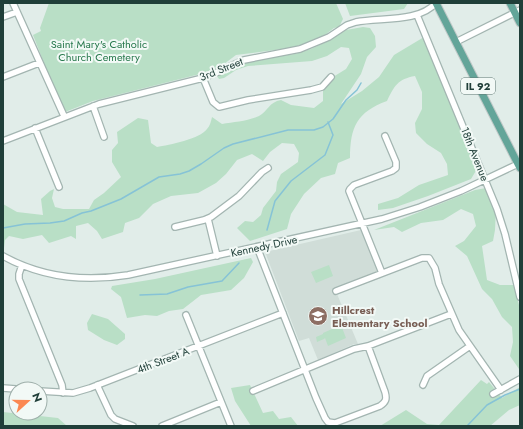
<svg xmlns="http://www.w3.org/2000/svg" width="523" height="429" font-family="Jost,sans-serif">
<rect width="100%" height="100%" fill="#e1ede9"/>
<!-- built -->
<path fill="#d0ddd8" d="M361 230 381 278 337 294 358 344H354L318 360 309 338 299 341 265 252Z"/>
<!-- green -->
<path fill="#b9dfc6" d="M49 3H336L343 19 339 27 334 28 326 34 311 42 290 48 236 55 220 67 208 72 93 101 65 112 60 104 33 35 41 31 40 28Z
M345 3H408L404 9 350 16Z
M363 27 370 28 375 36 376 47 367 57 361 74 341 104 362 91 379 77 394 55 424 37 477 169 471 179 428 196 393 208 378 210V204L398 198 419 185 448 175 447 164 441 153 427 144 416 133 415 123 422 109V92L415 76C398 79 394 86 387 101 357 112 350 127 350 158L338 163 335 174 321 178 304 194 291 214 287 229 250 241 237 228 245 221 253 222 261 215 263 208 276 191 277 182 281 174 298 162 299 153 294 144 282 143 270 152 263 161 252 154 237 160 226 174 216 183 198 193 171 196 153 204 139 218 125 223 123 232 102 239 97 231 88 223 76 226V239L71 236 49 243 42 235 23 239 9 236 5 240 4 248 3 247V204L17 212 43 215 41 199 50 191 54 189 52 198 55 207 63 209H89L94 200 104 193 121 177 112 162V150L118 143 117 132 138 118 148 120 151 143 157 147C169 145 200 139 207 129 210 126 211 121 212 117L222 124C234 122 248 121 259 116 268 111 269 102 281 100L291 105 314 108 323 101V91L333 77 346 69 352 59 349 48 341 47 327 56 312 61 248 66 236 70 224 78 219 79 217 76 249 60 295 54 311 49 330 40 346 30Z
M486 188 496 208 495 230 493 241 482 246 487 280 500 285H514L520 309V367L519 369 510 356 513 342 512 327 502 317 492 299 482 289 467 256 455 246 464 241 476 226 473 214 461 209 443 220 421 223 402 232 394 227 374 230 475 190Z
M251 258 253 262 244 278 231 290 201 295 183 309 169 311 157 316 145 315 127 318 121 297 111 289 112 286 155 279Z
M329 265 333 276 316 283 311 272Z
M92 314 108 319 125 334V339L117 345 104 340 88 330 87 323Z
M341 325 346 338 328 346 325 338 324 339 317 342 316 337 323 334V333Z
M481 380 487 384 489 382 502 398 520 387V405L509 410 490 426H380L406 410 427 424 439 425Z
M250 385 263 413 273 411 279 419 291 417 298 426H251L235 401 231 388Z
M3 412 58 418 67 426H3Z"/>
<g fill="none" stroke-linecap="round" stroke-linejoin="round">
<!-- stream -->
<path stroke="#86c3d6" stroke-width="1.5" d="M3 228 25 224 50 223 64 221 82 213 91 211 121 199 159 177 180 174 189 171 201 164 224 148 233 144 288 130H314L323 127 333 119 346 100 357 90 361 83
M267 230 275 201 291 181 325 155 333 135 328 122
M140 295 167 294 188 287 222 281 239 263
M467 426 487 405 505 395 520 389"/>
<!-- minor casing -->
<g stroke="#a3b5b1" stroke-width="8">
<path id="minor" d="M13 3 64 116
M417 15 497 209 505 234 520 297
M3 17 17 12
M456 42 520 10
M3 77 39 63
M203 78 213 102 219 107 248 100 311 90 322 87 331 77
M93 106 104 137
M35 128 59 187
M3 141 99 104 203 78 218 72 244 60 300 49 329 37 347 25 356 22C380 17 418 23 436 3
M208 219 217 256
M175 227 204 220 211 217 239 196 262 172 268 168
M257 247 316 398 325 418 328 422 335 423 380 406C386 402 387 399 385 392L368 346
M3 256C41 277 85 282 128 275L382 219 420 207 461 191 520 163
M22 265 19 274V279L62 385 63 393
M382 273 349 191 350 189 354 185 392 171 396 168V162L385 136
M336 291 422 258H429L435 268 439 284 459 330 501 390
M186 315 231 426
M97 385 111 415 115 419 133 426
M423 385 427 376 470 346
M3 388 16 389
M40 391 73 393 90 388 283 313
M253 391 354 349 368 346 451 314
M493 394 520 379
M162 426 221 402"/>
</g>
<!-- major casing -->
<g stroke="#c1c9c8" stroke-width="9">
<path id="major" d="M436 3 520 168
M510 3 520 23"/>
</g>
<!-- minor -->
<use href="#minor" stroke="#fff" stroke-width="5.5"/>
<!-- major -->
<use href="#major" stroke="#63a599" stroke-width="7"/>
</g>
<!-- icons -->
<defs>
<g id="school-disc" transform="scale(1)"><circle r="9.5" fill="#8d6e63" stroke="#f2f9f6"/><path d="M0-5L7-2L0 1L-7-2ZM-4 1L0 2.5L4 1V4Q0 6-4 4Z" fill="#fff"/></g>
</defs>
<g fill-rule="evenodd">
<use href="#school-disc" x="318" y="316"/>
</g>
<g text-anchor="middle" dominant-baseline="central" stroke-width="4" stroke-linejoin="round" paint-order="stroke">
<!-- shield labels -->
<rect fill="#f2f9f6" stroke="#5f7772" stroke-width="1" x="461" y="78" width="34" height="16" rx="3"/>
<g font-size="10" font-weight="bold" fill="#203f39">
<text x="478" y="86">IL 92</text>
</g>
<!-- park labels -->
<g font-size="11" fill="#28794d" stroke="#f2f9f6">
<text x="99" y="44">Saint Mary's Catholic<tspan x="99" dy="13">Church Cemetery</tspan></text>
</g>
<!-- street labels -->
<g font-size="11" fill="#203f39" stroke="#f2f9f6">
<text transform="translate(221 69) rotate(-22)">3rd Street</text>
<text transform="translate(475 154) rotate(68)">18th Avenue</text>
<text transform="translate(264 246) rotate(-12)">Kennedy Drive</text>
<text transform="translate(163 360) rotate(-21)">4th Street A</text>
</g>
<!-- education labels -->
<g font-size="11" font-weight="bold" fill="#785e54" stroke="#f2f9f6" text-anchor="start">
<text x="332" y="310">Hillcrest<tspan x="332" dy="13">Elementary School</tspan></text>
</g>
</g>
<!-- border -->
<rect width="523" height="429" fill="none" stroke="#203f39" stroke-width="8"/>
<!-- north arrow -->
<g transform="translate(28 401) rotate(69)"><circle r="19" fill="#f2f9f6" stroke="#9eafaa"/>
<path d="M0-3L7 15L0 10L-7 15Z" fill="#fb8852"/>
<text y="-6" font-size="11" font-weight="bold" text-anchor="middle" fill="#203f39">N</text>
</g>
</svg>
